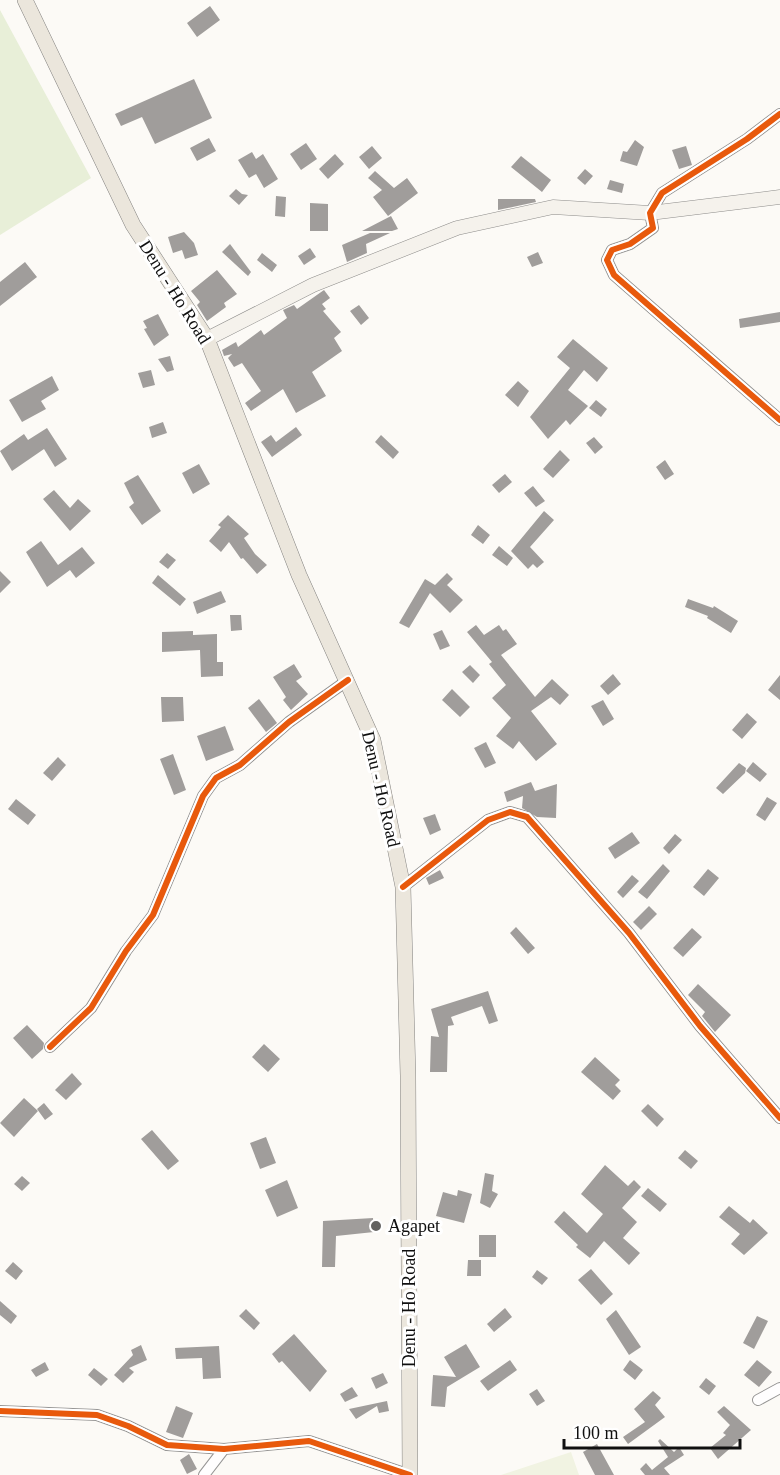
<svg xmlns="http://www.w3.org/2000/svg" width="780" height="1475" font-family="'Times New Roman',serif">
<rect width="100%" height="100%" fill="#fcfaf6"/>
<!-- green -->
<path fill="#e8efd8" d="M0 10 91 178 0 235Z"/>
<!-- pitch -->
<path fill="#f1f3e2" d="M571 1452 579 1475H501Z"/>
<!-- building -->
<path fill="#a09d9b" d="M210 6 220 20 197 37 187 23Z
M194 79 212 118 155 144 142 117 121 126 115 114Z
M209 138 216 151 197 161 190 148Z
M635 140 644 147 637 166 620 161 623 151 627 152Z
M306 143 317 159 301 170 290 154Z
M372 146 382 158 369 169 359 157Z
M686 146 692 165 679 169 672 150Z
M252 152 256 159 263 154 278 179 264 188 256 174 249 178 238 160Z
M335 154 344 164 328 179 319 169Z
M521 156 551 180 542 192 511 167Z
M585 169 593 176 585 185 577 178Z
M375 171 394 188 407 178 418 193 388 216 373 197 382 190 368 178Z
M610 180 624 184 622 193 607 189Z
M236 189 242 194 248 195 239 205 229 196Z
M276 196 286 197 285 217 275 216Z
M498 199H535L536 202 498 210Z
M310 203 328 204V231H310Z
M391 216 398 229 392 231H362Z
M184 232 194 243 198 255 185 259 182 250 173 253 168 237Z
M370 233H390L366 244 367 253 347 262 342 245Z
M230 244 251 272 248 276 222 252Z
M310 248 316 257 304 265 298 256Z
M538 252 543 263 532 267 527 257Z
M262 253 277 265 272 272 257 260Z
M25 262 37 277 0 306V282Z
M217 270 237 294 224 303 226 307 207 321 197 305 200 302 191 291Z
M324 290 330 298 322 304 326 309 323 311 341 332 334 338 342 351 312 372 326 396 296 413 283 389 251 411 245 403 261 391 242 363 234 367 228 358 232 354 224 356 222 350 236 342 238 347 261 330 264 335 287 318 283 310 294 305 297 309Z
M359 305 369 318 361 325 350 311Z
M780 312V322L740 328 739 319Z
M158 314 169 335 154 346 144 329 147 328 143 321Z
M573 339 608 368 597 382 584 370 568 390 588 406 570 425 566 420 548 439 530 417 570 368 557 357Z
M170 356 174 370 167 372 158 359Z
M151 370 155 385 143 388 138 373Z
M52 376 59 390 41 401 46 409 22 422 9 400Z
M518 381 529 391 518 407 505 395Z
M596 400 607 409 601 417 589 408Z
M163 422 167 433 152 438 149 427Z
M296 427 302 435 272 457 261 442 271 435 276 442Z
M47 428 67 459 55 467 44 449 12 471 0 451 24 434 28 440Z
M381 435 399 452 393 459 375 442Z
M594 437 603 447 595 454 586 443Z
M560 450 570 460 553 478 543 469Z
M665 460 674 474 665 480 656 467Z
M199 464 210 484 193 494 182 473Z
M505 474 512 482 499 493 492 485Z
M138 475 161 511 142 525 129 507 134 503 124 483Z
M533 486 545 501 536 507 524 493Z
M54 490 70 508 78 499 91 511 70 531 43 499Z
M544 511 554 520 530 547 544 562 537 568 533 564 528 569 511 551Z
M228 515 249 534 244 538 255 554 267 565 257 574 243 558 241 559 229 542 221 552 209 541 221 527 218 525Z
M478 525 490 535 483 544 471 535Z
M41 541 58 565 82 547 95 563 76 578 70 570 47 587 26 552Z
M499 546 513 558 507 566 492 555Z
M167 553 176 560 168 569 159 562Z
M0 571 11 582 0 593Z
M447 573 453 579 447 585 463 600 450 613 430 593 409 628 399 623 425 579 435 585Z
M158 575 186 599 180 606 152 583Z
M221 591 226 602 197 614 193 602Z
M688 599 713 608 714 606 738 621 731 633 707 618 708 616 685 607Z
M230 615H241L242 630 231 631Z
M476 625 484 635 499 625 503 631 506 629 517 644 501 655 535 697 552 679 569 695 560 705 551 697 531 711 557 744 536 761 519 741 513 749 496 736 511 718 492 698 506 685 489 664 492 662 467 632Z
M442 630 450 646 440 650 433 634Z
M193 631V635L217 634V662H223V676L201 677 200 650 162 652V632Z
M294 664 302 677 296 681 308 694 291 710 283 700 286 697 273 677Z
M470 665 480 675 473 683 462 672Z
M613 674 621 684 608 695 600 686Z
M780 675V700L768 690Z
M452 689 470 707 460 717 442 700Z
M161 697H183L184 721 162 722Z
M259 699 277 723 266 732 248 708Z
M603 700 614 719 603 726 591 706Z
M747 713 757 722 742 739 732 730Z
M225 726 234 750 206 761 197 736Z
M486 742 496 763 485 768 474 748Z
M173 754 186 790 174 795 160 759Z
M58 757 66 765 52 781 43 773Z
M753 762 767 774 760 782 746 771Z
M739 763 746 768 745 773 723 794 716 788Z
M531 782 535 791 557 784 556 818 537 817 522 808 523 796 507 802 504 792Z
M767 797 777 803 765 821 756 815Z
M16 799 36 815 28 825 8 809Z
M435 814 441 830 430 835 423 818Z
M632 832 640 843 615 859 608 848Z
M675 834 682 840 669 854 663 848Z
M663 864 670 871 647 899 638 892Z
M708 869 719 878 704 896 693 887Z
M440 870 444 878 429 885 426 878Z
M632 875 639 881 623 898 617 892Z
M649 906 657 914 641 930 633 922Z
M516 927 535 948 528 954 510 933Z
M692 928 702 937 683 957 673 948Z
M698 984 731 1015 715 1032 702 1016 705 1012 688 995Z
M488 991 498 1021 489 1024 482 1006 451 1017 454 1025 448 1026 447 1072H430L431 1036 439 1037 431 1009Z
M27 1025 44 1043 43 1049 32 1059 13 1038Z
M264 1044 280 1059 268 1072 252 1057Z
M595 1057 620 1080 615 1085 621 1091 613 1100 581 1072Z
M72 1073 82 1084 66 1100 55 1090Z
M24 1098 38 1111 14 1137 0 1123Z
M44 1103 53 1114 45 1120 37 1109Z
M648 1104 664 1119 657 1127 641 1111Z
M152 1130 179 1161 168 1170 141 1139Z
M266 1137 276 1163 260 1169 250 1143Z
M685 1150 698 1161 691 1169 678 1158Z
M605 1165 628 1186 634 1180 641 1187 622 1208 637 1222 623 1238 640 1253 629 1265 604 1241 590 1258 576 1247 578 1245 554 1222 564 1211 587 1233 603 1214 581 1194Z
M485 1173 494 1175 492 1191 498 1194 490 1208 480 1203Z
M22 1176 30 1183 22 1191 14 1184Z
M287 1180 298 1208 277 1217 265 1190Z
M648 1188 667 1204 660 1212 641 1196Z
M458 1190 472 1194 464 1223 436 1216 443 1192 457 1196Z
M729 1206 750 1223 753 1219 768 1233 744 1255 731 1244 740 1234 719 1217Z
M373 1218 374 1232 336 1236 335 1267H322L323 1221Z
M479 1235H496V1257H479Z
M468 1260H481V1276H467Z
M13 1262 23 1271 16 1280 5 1271Z
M591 1269 613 1294 601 1305 578 1280Z
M537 1270 548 1278 542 1285 532 1277Z
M0 1301 17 1316 11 1324 0 1315Z
M505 1308 512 1317 494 1332 487 1324Z
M246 1309 260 1323 254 1330 239 1316Z
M616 1310 641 1347 629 1355 606 1319Z
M757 1316 768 1321 754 1349 743 1343Z
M294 1334 327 1371 310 1392 282 1361 279 1363 272 1354Z
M466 1344 480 1367 447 1387 445 1407 431 1406 433 1375 456 1377 444 1357Z
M141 1345 147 1360 129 1368 134 1372 123 1383 114 1375 133 1355 131 1350Z
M219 1346 221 1378 203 1379 202 1358 176 1359 175 1348Z
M510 1360 517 1370 488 1391 480 1381Z
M630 1360 643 1370 635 1380 623 1370Z
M757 1360 772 1372 759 1387 744 1375Z
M45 1362 49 1370 36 1377 31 1370Z
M94 1368 108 1379 101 1386 88 1375Z
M383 1373 388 1383 376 1389 371 1378Z
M706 1378 716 1386 709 1395 699 1387Z
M352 1387 358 1396 345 1402 340 1394Z
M537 1389 545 1401 537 1406 529 1394Z
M653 1391 661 1398 655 1405 665 1417 628 1444 623 1437 645 1422 634 1409Z
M387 1401 389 1411 379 1413 377 1406 356 1419 349 1409Z
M176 1406 193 1413 183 1438 166 1432Z
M724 1406 751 1430 718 1459 710 1448 726 1435 723 1433 730 1425 717 1412Z
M660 1439 674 1452 679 1447 684 1455 664 1468 670 1475H645L640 1469 646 1463 652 1470 668 1457 658 1441Z
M597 1444 614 1475H595L583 1452Z
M189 1454 197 1469 187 1474 180 1460Z"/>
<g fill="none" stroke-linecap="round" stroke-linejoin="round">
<!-- street casing -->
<g stroke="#969594" stroke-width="12">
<path id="street" d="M780 114 747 139 662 193 650 213 653 228 630 244 612 250 607 260 614 275 780 420
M403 887 488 820 510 812 527 817 629 933 700 1026 780 1118
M50 1047 91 1008 126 951 153 915 203 796 216 778 240 765 289 722 348 680
M758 1400 780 1388
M0 1411 97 1415 128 1426 167 1445 224 1449 309 1441 410 1475
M204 1475 224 1449"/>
</g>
<!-- secondary casing -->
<g stroke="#8d8c8a" stroke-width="15">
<path id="secondary" d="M207 339 313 285 457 228 553 207 650 213 780 197"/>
</g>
<!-- primary casing -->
<g stroke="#848381" stroke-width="16">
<path id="primary" d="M25 0 133 225 207 339 299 575 373 740 403 887 408 1076 410 1475"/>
</g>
<!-- street -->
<use href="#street" stroke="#fffefe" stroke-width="10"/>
<!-- secondary -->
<use href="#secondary" stroke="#f5f2ec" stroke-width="14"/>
<!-- primary -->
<use href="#primary" stroke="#ebe6dc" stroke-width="15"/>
<!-- cycleway casing -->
<g stroke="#fff" stroke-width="10">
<path id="cycleway" d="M780 114 747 139 662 193 650 213 653 228 630 244 612 250 607 260 614 275 780 420
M403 887 488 820 510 812 527 817 629 933 700 1026 780 1118
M50 1047 91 1008 126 951 153 915 203 796 216 778 240 765 289 722 348 680
M0 1411 97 1415 128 1426 167 1445 224 1449 309 1441 410 1475"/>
</g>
<!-- cycleway -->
<use href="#cycleway" stroke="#e8590c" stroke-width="6"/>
</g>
<!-- markers -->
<circle fill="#636260" stroke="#fff" stroke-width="2" cx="376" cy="1226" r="6"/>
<g text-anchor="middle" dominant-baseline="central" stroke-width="6" stroke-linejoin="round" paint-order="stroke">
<!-- street labels -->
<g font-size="18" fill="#101010" stroke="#fff">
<text transform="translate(175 292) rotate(58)">Denu - Ho Road</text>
<text transform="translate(381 789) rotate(77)">Denu - Ho Road</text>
<text transform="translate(409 1308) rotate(-90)">Denu - Ho Road</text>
</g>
<!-- poi labels -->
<g font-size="18" fill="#101010" stroke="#fff" text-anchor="start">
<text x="388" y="1226">Agapet</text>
</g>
</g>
<!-- scale -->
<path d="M564 1439v9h176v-9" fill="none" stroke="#101010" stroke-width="3"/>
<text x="573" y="1439" font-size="18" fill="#101010" stroke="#ffffff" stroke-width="4.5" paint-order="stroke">100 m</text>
</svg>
